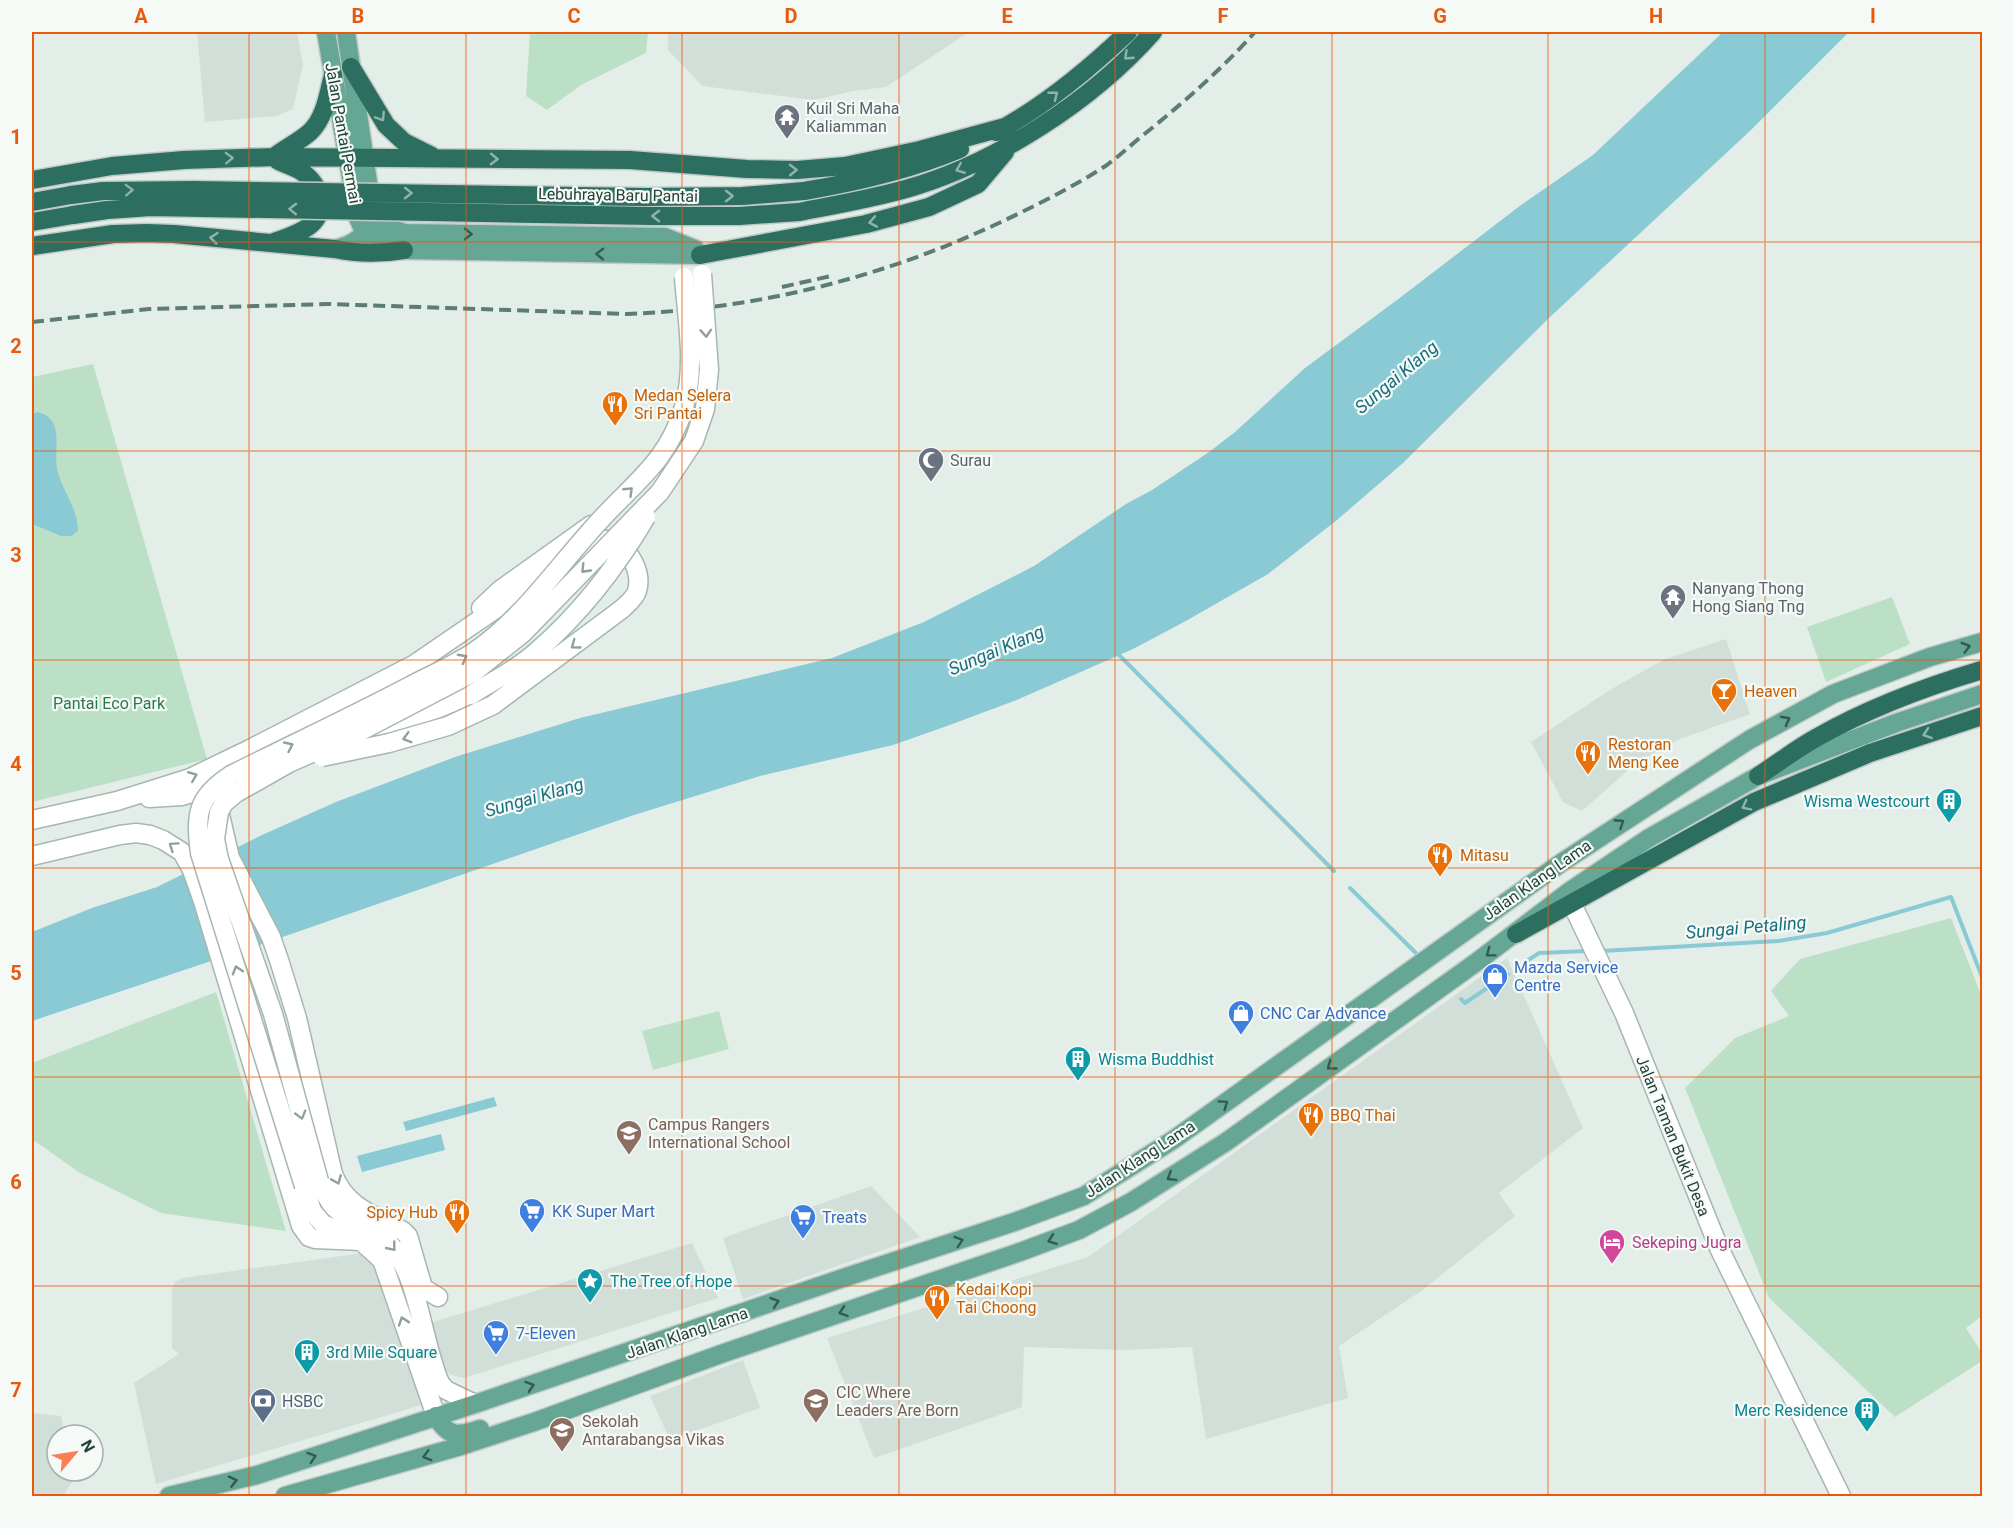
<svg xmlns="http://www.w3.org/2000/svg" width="2014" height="1528" font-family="Roboto,sans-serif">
<rect width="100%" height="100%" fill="#e4eee9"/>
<!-- built -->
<path fill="#d2ded8" d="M197 32H297L303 65 293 109 276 116 205 122Z
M668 32H969L886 87 853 91 814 100 702 86 668 50Z
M1726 639 1750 714 1680 739 1635 764 1582 811 1563 802 1531 742 1610 690 1663 660Z
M1507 958 1583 1128 1499 1193 1515 1216 1424 1289 1339 1346 1348 1398 1206 1439 1192 1347 1124 1350 1024 1347 1022 1407 874 1458 827 1338 1088 1257Z
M871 1186 920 1237 743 1299 723 1238Z
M692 1243 718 1298 464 1378 451 1375 444 1368 430 1323Z
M363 1253 375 1264 425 1404 156 1484 134 1383 179 1354 172 1348V1290L175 1282 183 1278Z
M743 1360 760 1408 670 1440 650 1396Z
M32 1413 61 1416 65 1435H57V1471H71L72 1482 63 1496H32Z"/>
<!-- green -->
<path fill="#bce0c6" d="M530 32H648L646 53 581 85 547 110 526 96Z
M93 364 207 759 32 802V377Z
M1892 597 1910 644 1826 682 1807 627Z
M1951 918 1982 997V1316L1966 1328 1982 1353V1361L1895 1417 1769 1298 1685 1088 1735 1038 1789 1016 1771 991 1800 959Z
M216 992 286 1231 161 1213 80 1173 32 1139V1063Z
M719 1011 729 1049 653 1070 642 1031Z"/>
<!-- water -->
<path fill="#89cad5" d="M1723 32H1849L1751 130 1550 317 1403 463 1337 520 1268 574 1184 622 1133 649 1019 699 947 726 893 745 760 776 634 815 274 940 32 1021V932L92 908 157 887 262 835 336 802 455 757 580 718 832 658 924 622 1034 566 1126 504 1152 490 1209 452 1235 432 1305 368 1401 297 1521 205 1593 155Z
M37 412C43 413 49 416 52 421 61 436 53 457 58 473 64 493 78 509 78 531L71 536H61L32 524V415Z
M494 1097 497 1106 406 1131 403 1122Z
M441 1134 445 1150 362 1172 357 1156Z"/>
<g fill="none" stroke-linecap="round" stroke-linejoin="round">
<!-- stream -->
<path stroke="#89cad5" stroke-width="4" d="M1116 652 1334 871
M1350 888 1421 958
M1602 951 1778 941 1827 933 1951 897 1982 977
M1527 961 1539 953 1588 951
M1461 999 1465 1003 1508 974"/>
<!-- minor casing -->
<g stroke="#a6b7b0" stroke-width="21">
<path id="minor" d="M481 608 500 590 591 525
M353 743 471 695
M149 798 182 796 224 783
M220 815 230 858 271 937 279 960 297 1018 333 1174C346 1207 373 1215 403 1231L408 1236 423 1288 438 1297
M32 820 117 801 190 778 250 749 415 664 586 547 602 540H617C629 553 643 571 637 591 635 598 627 604 622 609
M32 856 120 835 136 833 150 835 163 840 182 852 192 870 203 901 301 1226 309 1237 315 1239 361 1241
M1572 904 1624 1013 1719 1248 1841 1496
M319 1181C324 1191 328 1202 336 1209 353 1226 378 1228 393 1248 420 1283 422 1341 440 1383L446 1390 475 1404
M304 1186 312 1211 323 1224 361 1241 382 1260 436 1416"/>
</g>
<!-- major casing -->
<g stroke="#c1cac7" stroke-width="21">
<path id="major" d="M326 32 358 218C365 238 384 247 404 250L700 255
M373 216 383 226 405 233 665 237 695 249 700 255
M335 249C357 244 364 236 373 216L346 32
M436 1416C448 1438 458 1436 480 1429
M169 1496 257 1475 475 1404 840 1279 1017 1221 1084 1196 1173 1140 1561 863 1749 740 1833 694 1930 657 1982 642
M285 1496 461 1446 534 1422 721 1354 1020 1252 1079 1230 1131 1202 1226 1142 1478 961 1570 891 1649 838 1758 776 1896 723 1982 694"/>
</g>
<!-- highway casing -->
<g stroke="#c1cac7" stroke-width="21">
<path id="highway" d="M351 67 386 125 404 142 432 156
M996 132C1045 106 1088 70 1128 32
M274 157C285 148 299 142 310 132 325 118 328 94 333 75
M32 180 112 166 184 160 274 157 630 160 747 169 797 170 845 166 920 150 1005 127
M804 191C858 182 910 170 960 149
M32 202 71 195
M799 212C835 205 870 199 906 189 995 164 1092 101 1153 32
M32 222 73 215
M274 242C285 238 298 234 308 227 327 213 322 189 306 175 298 167 287 166 277 160
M32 246 113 234 147 233 174 234 335 249C358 254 380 254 404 250
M700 255 866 224 929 207 978 184 1005 152
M1758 776C1777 764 1796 749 1816 738 1865 710 1928 686 1982 670
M1516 934 1754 802 1870 753 1982 716"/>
</g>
<!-- minor -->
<use href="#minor" stroke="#fff" stroke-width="18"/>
<!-- major -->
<use href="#major" stroke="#66a695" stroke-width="18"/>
<!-- highway -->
<use href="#highway" stroke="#2c6f61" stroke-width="18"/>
<!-- rail -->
<path stroke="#5d7c74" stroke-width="4" stroke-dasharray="12 6" stroke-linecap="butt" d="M782 287 831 276
M32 322 149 309 328 304 627 314C757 309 881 278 999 223 1035 206 1073 187 1107 165 1119 156 1130 146 1142 136 1182 104 1221 70 1255 32"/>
<!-- minor-bridge casing -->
<g stroke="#a6b7b0" stroke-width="21" stroke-linecap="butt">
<path id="minor-bridge" d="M471 695C492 681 518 669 536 652 579 615 617 566 646 517
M322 757 389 743 448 726 493 705 622 609
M319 1181 273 1014 219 859 215 839 219 812 224 803 236 793 289 763 355 734 474 672 523 633 660 492 694 441 705 409 709 370 702 274
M304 1186 200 853C195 814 197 797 231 775 291 745 351 717 410 686 431 675 454 665 474 652 526 616 561 561 605 515 639 479 669 458 684 407 696 366 687 319 684 277"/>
</g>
<!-- highway-bridge casing -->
<g stroke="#c1cac7" stroke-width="21" stroke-linecap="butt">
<path id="highway-bridge" d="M71 195 103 191 193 190 645 197 743 196 804 191
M73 215 107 210 151 207 651 216H739L799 212"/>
</g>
<!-- minor-bridge -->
<use href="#minor-bridge" stroke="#fff" stroke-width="18"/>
<!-- highway-bridge -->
<use href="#highway-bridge" stroke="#2c6f61" stroke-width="18"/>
</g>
<!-- one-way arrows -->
<defs><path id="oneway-chevron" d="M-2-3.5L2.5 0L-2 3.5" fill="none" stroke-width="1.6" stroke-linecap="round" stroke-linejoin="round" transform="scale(1.5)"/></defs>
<g stroke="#90b4ac">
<use href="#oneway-chevron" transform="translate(1128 56) rotate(137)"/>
<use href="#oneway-chevron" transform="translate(1054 95) rotate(-38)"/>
<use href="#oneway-chevron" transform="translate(381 117) rotate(57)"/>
<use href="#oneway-chevron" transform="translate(229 158) rotate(-2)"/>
<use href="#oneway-chevron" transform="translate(494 159) rotate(1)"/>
<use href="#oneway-chevron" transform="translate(960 169) rotate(158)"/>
<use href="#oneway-chevron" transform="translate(793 170) rotate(-1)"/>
<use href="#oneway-chevron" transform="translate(129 190) rotate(-2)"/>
<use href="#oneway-chevron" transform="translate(408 193) rotate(1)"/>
<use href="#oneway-chevron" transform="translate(729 196)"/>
<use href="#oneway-chevron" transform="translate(293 209) rotate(-179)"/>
<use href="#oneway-chevron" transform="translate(656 216) rotate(-180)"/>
<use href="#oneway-chevron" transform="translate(873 222) rotate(169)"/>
<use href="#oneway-chevron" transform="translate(214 238) rotate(-174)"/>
<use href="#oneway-chevron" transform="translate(1927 734) rotate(161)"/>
<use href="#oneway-chevron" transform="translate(1746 806) rotate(153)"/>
</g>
<g stroke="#335a4f">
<use href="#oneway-chevron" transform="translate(468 234) rotate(1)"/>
<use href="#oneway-chevron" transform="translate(600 254) rotate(-179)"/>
<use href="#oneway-chevron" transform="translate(1966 647) rotate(-16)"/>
<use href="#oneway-chevron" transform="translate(1786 720) rotate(-28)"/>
<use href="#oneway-chevron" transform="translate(1620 823) rotate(-33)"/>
<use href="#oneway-chevron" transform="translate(1490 953) rotate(143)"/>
<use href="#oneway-chevron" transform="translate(1331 1066) rotate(144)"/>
<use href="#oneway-chevron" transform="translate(1224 1104) rotate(-35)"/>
<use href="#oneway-chevron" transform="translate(1171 1177) rotate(148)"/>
<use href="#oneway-chevron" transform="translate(1052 1240) rotate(160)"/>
<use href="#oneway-chevron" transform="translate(959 1241) rotate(-18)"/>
<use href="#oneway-chevron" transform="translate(775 1302) rotate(-19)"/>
<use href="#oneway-chevron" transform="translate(843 1312) rotate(161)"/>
<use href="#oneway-chevron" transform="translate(530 1386) rotate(-18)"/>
<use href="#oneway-chevron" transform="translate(427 1456) rotate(164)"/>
<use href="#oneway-chevron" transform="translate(312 1457) rotate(-18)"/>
<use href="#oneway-chevron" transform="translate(233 1481) rotate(-14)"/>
</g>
<g stroke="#90a09c">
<use href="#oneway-chevron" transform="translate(706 333) rotate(86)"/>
<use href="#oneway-chevron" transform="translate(629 491) rotate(-44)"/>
<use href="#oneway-chevron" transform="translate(585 569) rotate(134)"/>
<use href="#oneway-chevron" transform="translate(575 645) rotate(144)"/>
<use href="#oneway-chevron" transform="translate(463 658) rotate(-28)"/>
<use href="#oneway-chevron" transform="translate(407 738) rotate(164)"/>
<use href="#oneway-chevron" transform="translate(289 746) rotate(-25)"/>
<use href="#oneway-chevron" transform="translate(193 776) rotate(-22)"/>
<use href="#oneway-chevron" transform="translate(173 846) rotate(-145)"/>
<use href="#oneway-chevron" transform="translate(237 970) rotate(-107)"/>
<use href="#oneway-chevron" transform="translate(301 1115) rotate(74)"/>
<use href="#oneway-chevron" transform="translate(337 1180) rotate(67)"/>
<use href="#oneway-chevron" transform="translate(392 1247) rotate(51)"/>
<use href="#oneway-chevron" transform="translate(403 1321) rotate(-109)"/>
</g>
<!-- grid -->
<path fill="none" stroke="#e8590c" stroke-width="1.5" stroke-opacity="0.55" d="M249 32V1496M466 32V1496M682 32V1496M899 32V1496M1115 32V1496M1332 32V1496M1548 32V1496M1765 32V1496M32 242H1982M32 451H1982M32 660H1982M32 868H1982M32 1077H1982M32 1286H1982"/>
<!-- icons -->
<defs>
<g id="temple-pin" transform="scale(1.35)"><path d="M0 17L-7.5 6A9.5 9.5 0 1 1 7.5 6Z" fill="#6b7280" stroke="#f5faf7"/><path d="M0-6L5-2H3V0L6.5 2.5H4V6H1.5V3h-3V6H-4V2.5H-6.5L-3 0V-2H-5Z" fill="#fff"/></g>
<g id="restaurant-pin" transform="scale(1.35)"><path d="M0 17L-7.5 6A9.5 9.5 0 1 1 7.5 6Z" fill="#e8710a" stroke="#f5faf7"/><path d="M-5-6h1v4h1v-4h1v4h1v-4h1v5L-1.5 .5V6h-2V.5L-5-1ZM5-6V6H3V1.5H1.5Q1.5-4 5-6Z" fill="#fff"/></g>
<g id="mosque-pin" transform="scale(1.35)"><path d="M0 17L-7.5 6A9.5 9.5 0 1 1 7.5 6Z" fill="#6b7280" stroke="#f5faf7"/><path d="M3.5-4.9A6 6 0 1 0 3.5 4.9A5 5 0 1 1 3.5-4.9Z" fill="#fff"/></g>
<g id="bar-pin" transform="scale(1.35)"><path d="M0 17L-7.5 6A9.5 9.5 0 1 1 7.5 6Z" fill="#e8710a" stroke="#f5faf7"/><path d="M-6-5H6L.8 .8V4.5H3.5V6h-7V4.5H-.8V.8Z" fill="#fff"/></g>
<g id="building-pin" transform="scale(1.35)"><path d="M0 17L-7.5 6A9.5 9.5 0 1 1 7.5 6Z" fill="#0f9aa8" stroke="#f5faf7"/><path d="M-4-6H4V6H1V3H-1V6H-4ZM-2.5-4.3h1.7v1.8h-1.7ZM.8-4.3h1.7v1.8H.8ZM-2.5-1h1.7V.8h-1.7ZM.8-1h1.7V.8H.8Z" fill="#fff"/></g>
<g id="shop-pin" transform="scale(1.35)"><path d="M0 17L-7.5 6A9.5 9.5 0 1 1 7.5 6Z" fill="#3f7fe0" stroke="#f5faf7"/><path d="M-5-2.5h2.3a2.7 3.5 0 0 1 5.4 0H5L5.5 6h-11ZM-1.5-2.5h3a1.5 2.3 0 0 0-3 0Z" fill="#fff"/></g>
<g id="school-pin" transform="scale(1.35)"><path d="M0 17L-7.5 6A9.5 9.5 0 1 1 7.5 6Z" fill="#8d6e63" stroke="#f5faf7"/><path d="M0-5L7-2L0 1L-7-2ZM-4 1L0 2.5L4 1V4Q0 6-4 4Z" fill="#fff"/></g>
<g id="supermarket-pin" transform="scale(1.35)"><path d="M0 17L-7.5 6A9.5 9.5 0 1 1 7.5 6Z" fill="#3f7fe0" stroke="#f5faf7"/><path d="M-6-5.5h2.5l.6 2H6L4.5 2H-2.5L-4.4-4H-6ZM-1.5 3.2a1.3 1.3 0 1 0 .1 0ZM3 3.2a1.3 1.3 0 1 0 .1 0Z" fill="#fff"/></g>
<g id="hotel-pin" transform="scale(1.35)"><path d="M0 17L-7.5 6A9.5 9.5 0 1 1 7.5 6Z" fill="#d1479c" stroke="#f5faf7"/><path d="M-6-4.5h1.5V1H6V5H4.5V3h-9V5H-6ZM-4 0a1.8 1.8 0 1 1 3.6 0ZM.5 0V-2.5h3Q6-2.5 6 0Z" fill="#fff"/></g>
<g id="sight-pin" transform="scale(1.35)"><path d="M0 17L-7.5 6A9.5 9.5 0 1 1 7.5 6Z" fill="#0f9aa8" stroke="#f5faf7"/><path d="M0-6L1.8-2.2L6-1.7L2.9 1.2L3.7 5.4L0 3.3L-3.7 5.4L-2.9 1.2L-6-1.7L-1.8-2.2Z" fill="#fff"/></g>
<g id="bank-pin" transform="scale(1.35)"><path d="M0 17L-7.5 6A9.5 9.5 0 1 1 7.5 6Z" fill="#5c6f8a" stroke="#f5faf7"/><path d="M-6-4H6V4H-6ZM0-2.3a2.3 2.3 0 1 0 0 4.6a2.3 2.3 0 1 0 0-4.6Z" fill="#fff"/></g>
</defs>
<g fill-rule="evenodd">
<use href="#temple-pin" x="787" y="117"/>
<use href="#restaurant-pin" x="615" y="404"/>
<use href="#mosque-pin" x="931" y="460"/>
<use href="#temple-pin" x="1673" y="597"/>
<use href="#bar-pin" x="1724" y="691"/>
<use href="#restaurant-pin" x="1588" y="753"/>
<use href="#building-pin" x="1949" y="801"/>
<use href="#restaurant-pin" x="1440" y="855"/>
<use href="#shop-pin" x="1495" y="976"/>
<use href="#shop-pin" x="1241" y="1013"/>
<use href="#building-pin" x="1078" y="1059"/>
<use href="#restaurant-pin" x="1311" y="1115"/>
<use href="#school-pin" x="629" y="1133"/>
<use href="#supermarket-pin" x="532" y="1211"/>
<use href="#restaurant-pin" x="457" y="1212"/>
<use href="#supermarket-pin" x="803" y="1217"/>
<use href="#hotel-pin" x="1612" y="1242"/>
<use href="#sight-pin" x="590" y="1281"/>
<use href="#restaurant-pin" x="937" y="1298"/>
<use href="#supermarket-pin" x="496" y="1333"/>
<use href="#building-pin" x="307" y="1352"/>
<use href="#bank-pin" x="263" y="1401"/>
<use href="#school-pin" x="816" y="1401"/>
<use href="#building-pin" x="1867" y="1410"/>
<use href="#school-pin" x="562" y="1430"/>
</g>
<g text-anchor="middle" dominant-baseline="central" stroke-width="4.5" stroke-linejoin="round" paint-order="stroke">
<!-- worship labels -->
<g font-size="16" fill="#5b616d" stroke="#f5faf7" text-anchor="start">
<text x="806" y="108">Kuil Sri Maha<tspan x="806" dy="18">Kaliamman</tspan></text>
<text x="950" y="460">Surau</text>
<text x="1692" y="588">Nanyang Thong<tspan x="1692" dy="18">Hong Siang Tng</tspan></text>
</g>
<!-- street labels -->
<g font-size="16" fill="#224138" stroke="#f5faf7">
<text transform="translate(343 133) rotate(80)">Jalan Pantai Permai</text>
<text transform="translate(618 195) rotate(1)">Lebuhraya Baru Pantai</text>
<text transform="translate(1537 880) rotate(-35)">Jalan Klang Lama</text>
<text transform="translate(1673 1136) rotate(68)">Jalan Taman Bukit Desa</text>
<text transform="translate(1140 1159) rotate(-33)">Jalan Klang Lama</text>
<text transform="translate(687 1333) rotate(-19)">Jalan Klang Lama</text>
</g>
<!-- food labels -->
<g font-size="16" fill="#c56008" stroke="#f5faf7" text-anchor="start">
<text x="634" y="395">Medan Selera<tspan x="634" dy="18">Sri Pantai</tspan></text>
<text x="1744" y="691">Heaven</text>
<text x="1608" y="744">Restoran<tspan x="1608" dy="18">Meng Kee</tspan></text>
<text x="1460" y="855">Mitasu</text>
<text x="1330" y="1115">BBQ Thai</text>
<text x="438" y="1212" text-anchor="end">Spicy Hub</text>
<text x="956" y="1289">Kedai Kopi<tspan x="956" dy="18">Tai Choong</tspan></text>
</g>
<!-- park labels -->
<g font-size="16" fill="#2a7a49" stroke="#f5faf7">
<text x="109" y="703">Pantai Eco Park</text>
</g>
<!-- culture labels -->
<g font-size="16" fill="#0d838f" stroke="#f5faf7" text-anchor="start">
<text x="1930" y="801" text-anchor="end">Wisma Westcourt</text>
<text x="1098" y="1059">Wisma Buddhist</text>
<text x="610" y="1281">The Tree of Hope</text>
<text x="326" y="1352">3rd Mile Square</text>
<text x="1848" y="1410" text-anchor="end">Merc Residence</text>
</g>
<!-- shop labels -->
<g font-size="16" fill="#366cbe" stroke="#f5faf7" text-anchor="start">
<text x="1514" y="967">Mazda Service<tspan x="1514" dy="18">Centre</tspan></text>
<text x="1260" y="1013">CNC Car Advance</text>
<text x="552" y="1211">KK Super Mart</text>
<text x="822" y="1217">Treats</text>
<text x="516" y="1333">7-Eleven</text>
</g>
<!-- education labels -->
<g font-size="16" fill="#785e54" stroke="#f5faf7" text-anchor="start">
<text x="648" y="1124">Campus Rangers<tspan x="648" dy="18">International School</tspan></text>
<text x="836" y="1392">CIC Where<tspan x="836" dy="18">Leaders Are Born</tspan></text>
<text x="582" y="1421">Sekolah<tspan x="582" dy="18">Antarabangsa Vikas</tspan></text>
</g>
<!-- hotel labels -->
<g font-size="16" fill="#b23c85" stroke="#f5faf7" text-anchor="start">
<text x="1632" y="1242">Sekeping Jugra</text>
</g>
<!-- service labels -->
<g font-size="16" fill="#4e5e75" stroke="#f5faf7" text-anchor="start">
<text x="282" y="1401">HSBC</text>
</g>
<!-- water labels -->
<g font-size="18" font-style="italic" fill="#186f80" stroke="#f5faf7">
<text transform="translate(1396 377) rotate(-40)">Sungai Klang</text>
<text transform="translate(996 650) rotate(-23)">Sungai Klang</text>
<text transform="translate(534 797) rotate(-16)">Sungai Klang</text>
<text transform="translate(1746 927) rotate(-5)">Sungai Petaling</text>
</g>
</g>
<!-- border -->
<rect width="2014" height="1528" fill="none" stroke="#f5faf7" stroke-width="66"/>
<!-- north arrow -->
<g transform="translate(75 1453) rotate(61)"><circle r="28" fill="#f5faf7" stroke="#a1b0ab" stroke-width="1.5"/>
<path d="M0-4.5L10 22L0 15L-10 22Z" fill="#f87f57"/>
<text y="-9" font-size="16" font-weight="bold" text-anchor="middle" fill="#224138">N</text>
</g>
<rect x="33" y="33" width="1948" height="1462" fill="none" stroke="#e8590c" stroke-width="2"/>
<g font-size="20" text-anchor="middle" font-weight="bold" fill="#e8590c">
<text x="141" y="23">A</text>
<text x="358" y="23">B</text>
<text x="574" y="23">C</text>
<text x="791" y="23">D</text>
<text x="1007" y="23">E</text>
<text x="1223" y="23">F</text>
<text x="1440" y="23">G</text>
<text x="1656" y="23">H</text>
<text x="1873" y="23">I</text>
<text x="16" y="144">1</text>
<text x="16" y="353">2</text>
<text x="16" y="562">3</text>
<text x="16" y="771">4</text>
<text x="16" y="980">5</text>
<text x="16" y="1189">6</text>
<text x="16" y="1397">7</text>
</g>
</svg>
